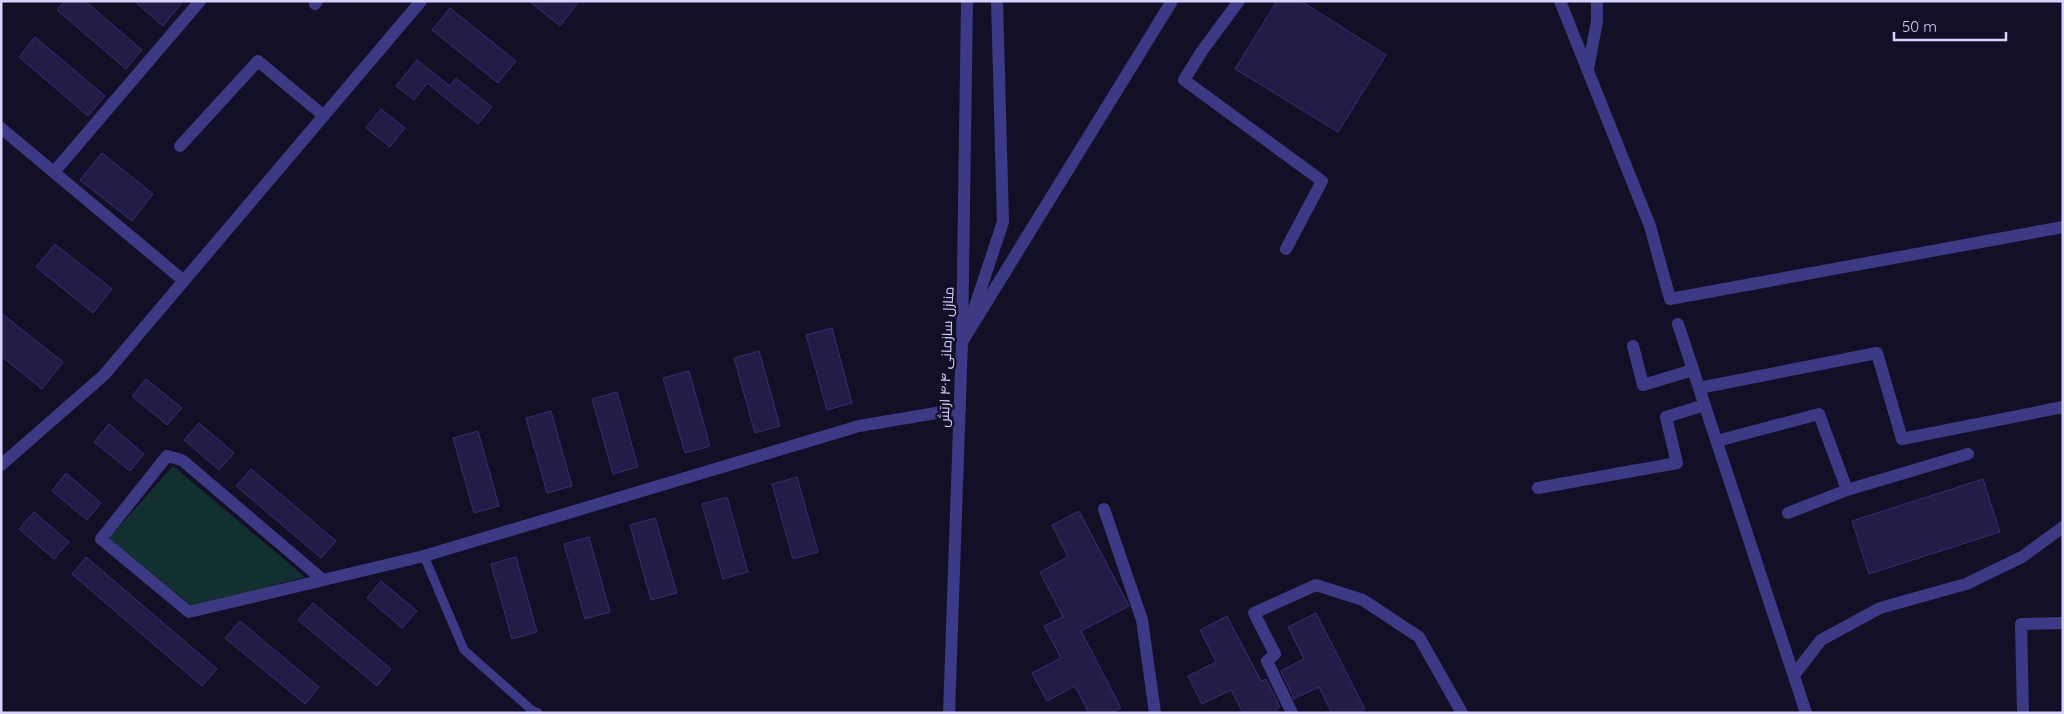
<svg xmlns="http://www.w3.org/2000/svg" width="2064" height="714" font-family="Quicksand,Cairo,sans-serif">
<rect width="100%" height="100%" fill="#130f26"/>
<!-- green -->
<path fill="#12302f" d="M173 466 305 577 192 606 109 538Z"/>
<!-- building -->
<path fill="#241b47" stroke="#3b2d73" d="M65 1H85L142 50 126 69 57 10Z
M134 1H183L163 26Z
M529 1H579L560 26Z
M1277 1H1301L1386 55 1338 132 1235 69Z
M450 8 516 61 498 83 432 30Z
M35 37 105 96 88 116 19 57Z
M417 60 450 86 456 78 492 107 478 124 427 83 414 100 396 86Z
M381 109 405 128 390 147 366 128Z
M102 153 153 194 132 221 80 180Z
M55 244 112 289 93 313 36 267Z
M1 313 63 362 42 389 1 356Z
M832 328 852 403 827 410 806 335Z
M759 351 780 426 755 433 734 358Z
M689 371 710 446 685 453 663 378Z
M146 379 182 408 167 425 132 396Z
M617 392 638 467 613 474 592 399Z
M551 411 572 486 547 493 526 418Z
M199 423 234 453 219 470 184 440Z
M109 424 144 454 130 471 94 442Z
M478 431 499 506 474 513 453 438Z
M251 469 336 541 321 558 236 486Z
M66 473 101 503 87 520 52 491Z
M797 477 818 552 793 559 772 484Z
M1983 479 2000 532 1869 574 1852 521Z
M727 497 748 572 723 579 702 504Z
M1079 511 1129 606 1081 631 1121 708 1111 713H1089L1075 686 1047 701 1032 673 1061 658 1044 626 1063 617 1040 572 1068 557 1052 525Z
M34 512 69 542 54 559 19 529Z
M655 518 677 593 651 600 630 525Z
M589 537 610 612 585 619 564 544Z
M86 557 217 669 202 686 72 574Z
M516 557 537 632 512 639 491 564Z
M381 581 417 611 402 628 367 598Z
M313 603 391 669 377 686 298 620Z
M1316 613 1365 709 1357 713H1332L1319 687 1294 699 1281 671 1304 659 1288 627Z
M1227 616 1261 681 1266 679 1280 707 1276 709 1278 713H1243L1231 690 1202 704 1188 676 1216 662 1200 630Z
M240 621 319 687 305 704 225 638Z"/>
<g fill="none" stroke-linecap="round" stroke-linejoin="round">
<!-- service -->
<path stroke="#3d3a85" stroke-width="9" d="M424 556 464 650 533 711 538 713"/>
<!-- minor -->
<path stroke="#3d3a85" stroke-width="12" d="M1239 1 1202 51 1184 80 1322 181 1286 249
M1560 1 1650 226 1670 299 2063 227
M315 4 317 1
M1588 69 1597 21V1
M1 128 184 281
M180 146 258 61 324 116
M54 172 200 1
M970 321 1003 222 997 1
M1678 324 1806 713
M962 342 1172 1
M1633 346 1643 385 1693 370
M1699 388 1877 353 1902 439 2063 407
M1717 441 1819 414 1847 490 1968 454
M1 465 104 375 421 1
M1538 488 1677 463 1666 417 1705 405
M1104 509 1142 620 1155 713
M1788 513 1847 490
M323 580 182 460 167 456 101 539 189 612 424 556 859 426 960 409
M1794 675 1821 640 1880 608 1966 584 2022 557 2063 527
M1292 713 1267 661 1275 654 1254 613 1316 585 1363 600 1419 637 1462 713
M2023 713 2021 624 2063 623"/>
<!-- tertiary -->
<path stroke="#3d3a85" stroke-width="12" d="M949 713 962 342 967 1"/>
</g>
<g text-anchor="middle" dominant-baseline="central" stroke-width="5" stroke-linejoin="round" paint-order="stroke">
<!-- street labels -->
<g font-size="14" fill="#d9d4ff" stroke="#130f26">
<text transform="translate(946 357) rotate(-88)">منازل سازمانی ۴۰۴ ارتش</text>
</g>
</g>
<!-- border -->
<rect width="2064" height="714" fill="none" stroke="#d9d4ff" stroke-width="5"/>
<!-- scale -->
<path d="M1894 32v8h112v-8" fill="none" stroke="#d9d4ff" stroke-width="2.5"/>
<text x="1902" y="32" font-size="15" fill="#d9d4ff" stroke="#130f26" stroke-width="4" paint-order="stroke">50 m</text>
</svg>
